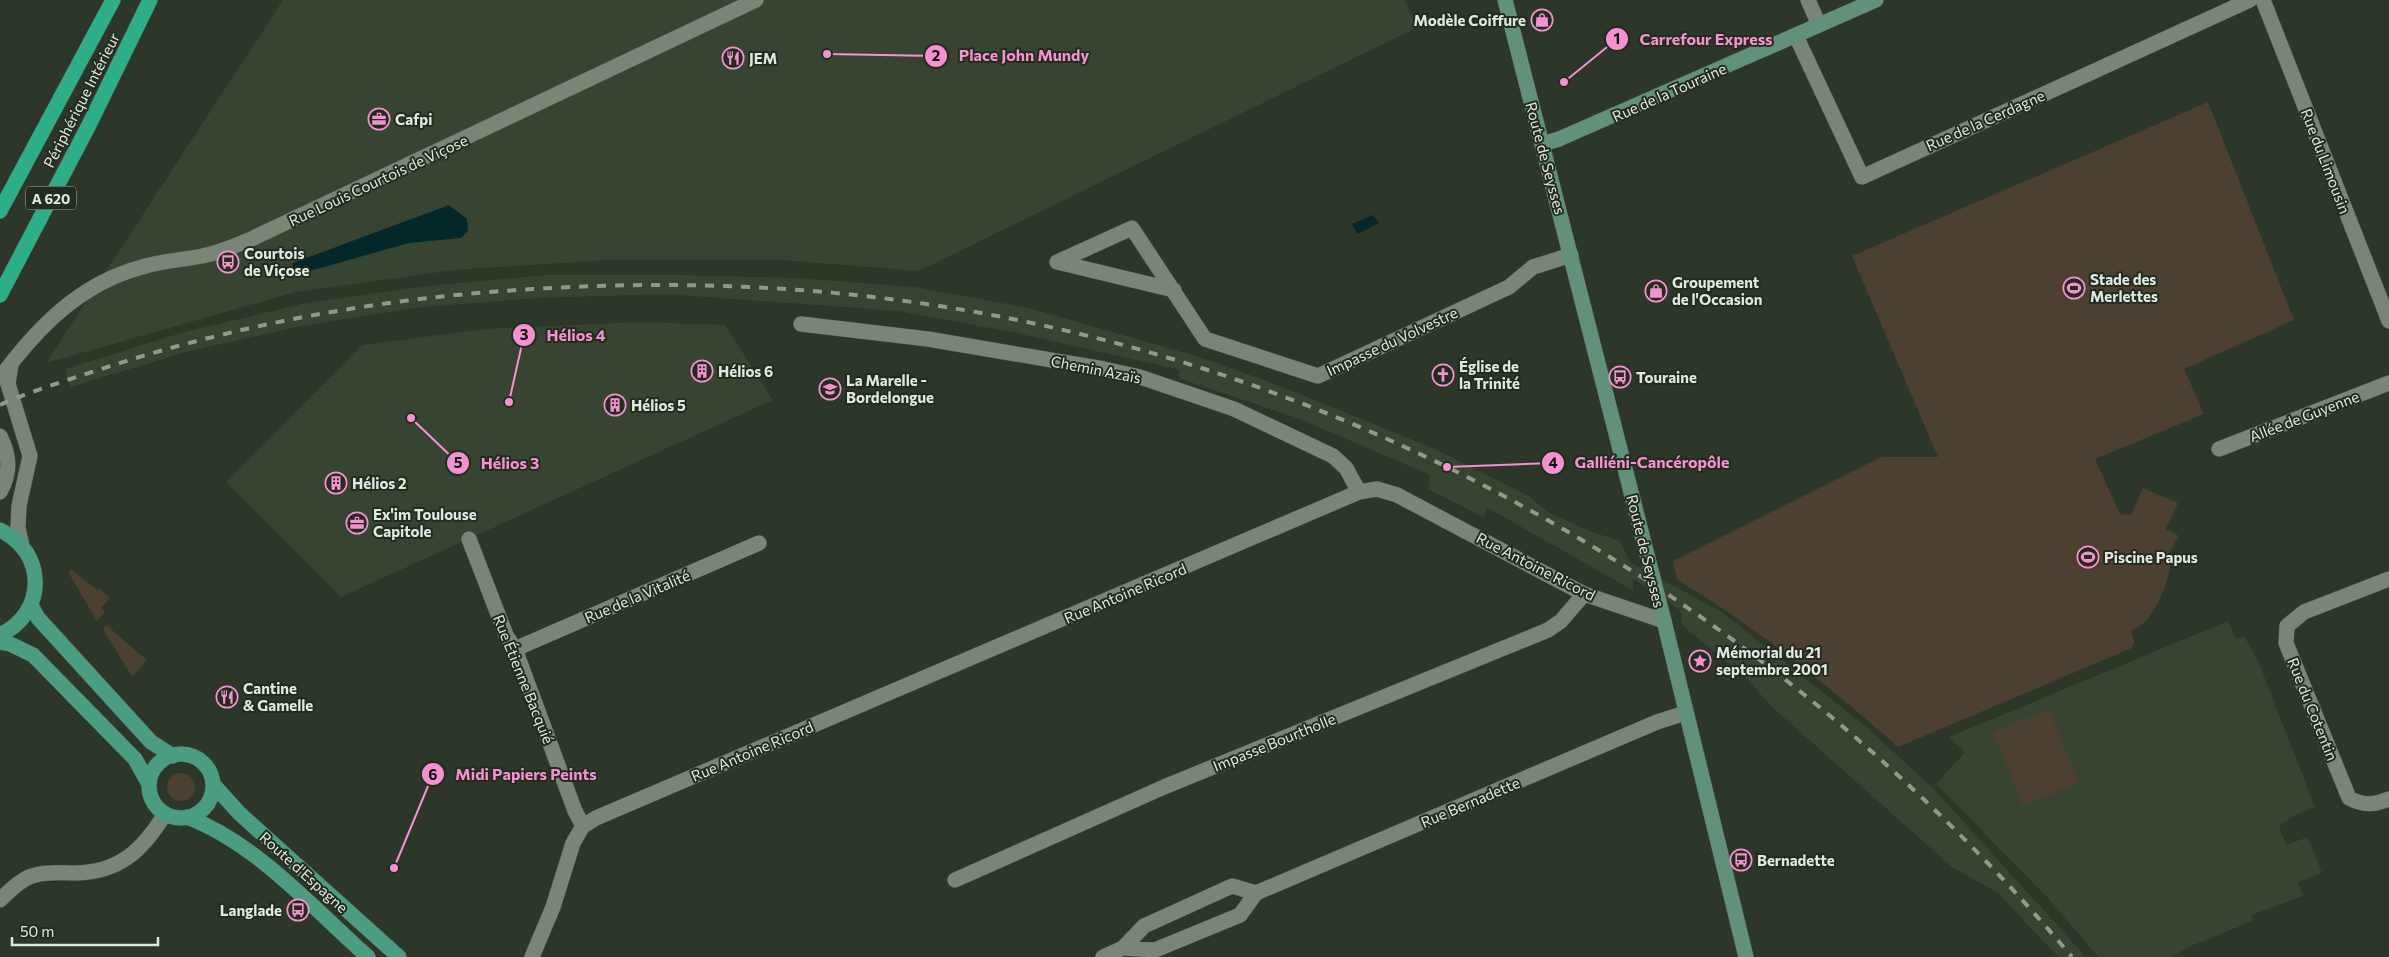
<svg xmlns="http://www.w3.org/2000/svg" width="2389" height="957" font-family="Commissioner,sans-serif">
<rect width="100%" height="100%" fill="#2c3629"/>
<!-- built -->
<path fill="#374432" d="M283 0H1405L1418 27 919 271 781 260H608L454 270 296 292 46 363Z
M546 275H679L797 278 915 287 1029 308 1199 357 1278 385 1437 450 1529 496 1549 513 1592 532 1620 541 1630 562 1722 612 1864 725 1933 788 2086 957H2058L1998 893 1952 867 1772 707 1745 677 1683 626 1680 610 1632 578 1634 591 1488 508 1483 517 1428 489 1430 475 1297 418 1178 378 1180 370 1017 333 899 311 665 294 539 298 422 307 301 326 186 352 71 387 65 369 181 333 306 303 426 286Z
M640 322 725 325 773 400 341 597 226 482 362 345 485 329Z
M2228 621 2236 639 2244 636 2259 663 2315 807 2297 814 2279 826 2286 845 2308 837 2322 873 2298 882 2303 896 2251 915 2253 921 2191 946 2171 957H2098L2048 898 1936 784 1965 752 1949 737Z"/>
<!-- green -->
<path fill="#4c4030" d="M2208 102 2294 320 2184 369 2204 414 2095 459 2120 514 2131 515 2143 488 2178 503 2166 529 2179 536 2169 553C2175 569 2160 602 2150 616 2145 623 2138 627 2131 631L2134 642 2132 648 1898 747C1828 686 1757 627 1677 580L1673 561 1881 457H1938L1852 256Z
M71 569 97 590 99 588 110 598 101 608 105 612 97 621 68 572Z
M106 625 147 660 132 677 103 629Z
M2049 709 2079 783 2023 806 1993 732Z
M167 787a14 14 0 1 1 28 0a14 14 0 1 1-28 0Z"/>
<!-- water -->
<path fill="#042729" d="M449 205 467 219 468 231 461 238 409 243 299 274 287 275 293 263Z
M1373 215 1379 223 1357 234 1352 224Z"/>
<g fill="none" stroke-linecap="round" stroke-linejoin="round">
<!-- street casing -->
<g stroke="#4a5247" stroke-width="16">
<path id="street" d="M1808 0 1819 25
M2263 0 2389 321
M1796 36 1862 177 2250 0
M1174 290 1057 262 1132 228 1205 339 1318 376 1509 287 1533 267 1571 255
M801 324 928 339 1104 369 1140 377 1234 409 1333 456 1346 468 1359 492
M11 365 8 384 30 456 19 506 18 528 22 546
M0 378C37 328 79 284 142 267 162 261 182 260 202 256 219 253 234 246 249 240L756 0
M0 436C10 456 11 472 0 492
M2219 449 2389 383
M469 539 506 635 515 649 575 811 583 826
M2389 579 2304 612 2287 626 2286 643 2349 798C2364 806 2374 805 2389 799
M515 649 759 543
M955 880 1164 787 1548 630 1561 621 1584 594
M0 900C8 892 17 883 27 878 41 871 58 873 73 873 119 873 142 851 165 814
M1123 948 1155 950 1240 915 1256 893 1657 722 1685 713
M532 957 553 907 573 843 583 826 596 818 1359 492 1377 489 1397 495 1584 594 1664 621
M1103 957 1123 948 1144 926 1232 886 1256 893"/>
</g>
<!-- secondary casing -->
<g stroke="#4a5247" stroke-width="16">
<path id="secondary" d="M1505 0 1664 621 1746 957
M1542 144 1559 139 1876 0"/>
</g>
<!-- primary casing -->
<g stroke="#4a5247" stroke-width="16">
<path id="primary" d="M0 530C47 552 47 613 0 635
M31 605 38 618 151 742 173 756
M0 642 10 644 33 655 135 759 149 784
M149 786a32 32 0 1 1 64 0a32 32 0 1 1-64 0Z
M213 784 239 813 399 957
M187 817C256 843 313 908 368 957"/>
</g>
<!-- highway casing -->
<g stroke="#4a5247" stroke-width="16">
<path id="highway" d="M0 211 113 0
M0 295 90 123 150 0"/>
</g>
<!-- street -->
<use href="#street" stroke="#798576" stroke-width="15"/>
<!-- secondary -->
<use href="#secondary" stroke="#62917b" stroke-width="15"/>
<!-- primary -->
<use href="#primary" stroke="#4b9d81" stroke-width="15"/>
<!-- highway -->
<use href="#highway" stroke="#2dad88" stroke-width="15"/>
<!-- rail -->
<path stroke="#91988e" stroke-width="4" stroke-dasharray="9 9" stroke-linecap="butt" d="M0 405C31 391 65 381 98 370 229 327 365 301 503 291 637 281 772 283 905 301 1359 362 1778 607 2072 957"/>
</g>
<!-- icons -->
<defs>
<g id="shop-ring" transform="scale(1.125)"><circle r="9.5" fill="#222c1f" stroke="#f590d1" stroke-width="1.5"/><path d="M-5-2.5h2.3a2.7 3.5 0 0 1 5.4 0H5L5.5 6h-11ZM-1.5-2.5h3a1.5 2.3 0 0 0-3 0Z" fill="#f590d1"/></g>
<g id="restaurant-ring" transform="scale(1.125)"><circle r="9.5" fill="#222c1f" stroke="#f590d1" stroke-width="1.5"/><path d="M-5-6h1v4h1v-4h1v4h1v-4h1v5L-1.5 .5V6h-2V.5L-5-1ZM5-6V6H3V1.5H1.5Q1.5-4 5-6Z" fill="#f590d1"/></g>
<g id="office-ring" transform="scale(1.125)"><circle r="9.5" fill="#222c1f" stroke="#f590d1" stroke-width="1.5"/><path d="M-6-3h4V-5.5h4V-3h4V5H-6ZM-1-4.5V-3h2v-1.5ZM-6 0V1H6V0Z" fill="#f590d1"/></g>
<g id="bus-ring" transform="scale(1.125)"><circle r="9.5" fill="#222c1f" stroke="#f590d1" stroke-width="1.5"/><path d="M-5-6H5V4H4V6H2V4H-2V6H-4V4H-5ZM-3.5-4V0h7V-4ZM-3.5 1.2v1.5H-2V1.2ZM2 1.2v1.5H3.5V1.2Z" fill="#f590d1"/></g>
<g id="stadium-ring" transform="scale(1.125)"><circle r="9.5" fill="#222c1f" stroke="#f590d1" stroke-width="1.5"/><path d="M0-5a6.5 5 0 1 0 0 10a6.5 5 0 1 0 0-10ZM-3.5-1.8h7v3.6h-7Z" fill="#f590d1"/></g>
<g id="building-ring" transform="scale(1.125)"><circle r="9.5" fill="#222c1f" stroke="#f590d1" stroke-width="1.5"/><path d="M-4-6H4V6H1V3H-1V6H-4ZM-2.5-4.3h1.7v1.8h-1.7ZM.8-4.3h1.7v1.8H.8ZM-2.5-1h1.7V.8h-1.7ZM.8-1h1.7V.8H.8Z" fill="#f590d1"/></g>
<g id="church-ring" transform="scale(1.125)"><circle r="9.5" fill="#222c1f" stroke="#f590d1" stroke-width="1.5"/><path d="M-1.2-6h2.4v3.5h3.3v2.4h-3.3V6h-2.4V-.1h-3.3v-2.4h3.3Z" fill="#f590d1"/></g>
<g id="school-ring" transform="scale(1.125)"><circle r="9.5" fill="#222c1f" stroke="#f590d1" stroke-width="1.5"/><path d="M0-5L7-2L0 1L-7-2ZM-4 1L0 2.5L4 1V4Q0 6-4 4Z" fill="#f590d1"/></g>
<g id="sight-ring" transform="scale(1.125)"><circle r="9.5" fill="#222c1f" stroke="#f590d1" stroke-width="1.5"/><path d="M0-6L1.8-2.2L6-1.7L2.9 1.2L3.7 5.4L0 3.3L-3.7 5.4L-2.9 1.2L-6-1.7L-1.8-2.2Z" fill="#f590d1"/></g>
</defs>
<g fill-rule="evenodd">
<use href="#shop-ring" x="1542" y="20"/>
<use href="#restaurant-ring" x="733" y="58"/>
<use href="#office-ring" x="379" y="119"/>
<use href="#bus-ring" x="228" y="262"/>
<use href="#stadium-ring" x="2074" y="288"/>
<use href="#shop-ring" x="1656" y="291"/>
<use href="#building-ring" x="702" y="371"/>
<use href="#church-ring" x="1443" y="375"/>
<use href="#bus-ring" x="1620" y="377"/>
<use href="#school-ring" x="830" y="389"/>
<use href="#building-ring" x="615" y="405"/>
<use href="#building-ring" x="336" y="483"/>
<use href="#office-ring" x="357" y="523"/>
<use href="#stadium-ring" x="2088" y="557"/>
<use href="#sight-ring" x="1700" y="661"/>
<use href="#restaurant-ring" x="227" y="697"/>
<use href="#bus-ring" x="1741" y="860"/>
<use href="#bus-ring" x="298" y="910"/>
</g>
<g text-anchor="middle" dominant-baseline="central" stroke-width="4" stroke-linejoin="round" paint-order="stroke">
<!-- shield labels -->
<rect fill="#222c1f" stroke="#a8b0a6" stroke-width="1" x="26" y="186.5" width="50" height="23" rx="4"/>
<g font-size="14" font-weight="bold" fill="#e2e8e0">
<text x="51" y="198">A 620</text>
</g>
<!-- poi labels -->
<g font-size="15" font-weight="bold" fill="#e2e8e0" stroke="#222c1f" text-anchor="start">
<text x="1526" y="20" text-anchor="end">Modèle Coiffure</text>
<text x="749" y="58">JEM</text>
<text x="395" y="119">Cafpi</text>
<text x="244" y="253">Courtois<tspan x="244" dy="17">de Viçose</tspan></text>
<text x="2090" y="279">Stade des<tspan x="2090" dy="17">Merlettes</tspan></text>
<text x="1672" y="282">Groupement<tspan x="1672" dy="17">de l'Occasion</tspan></text>
<text x="1459" y="366">Église de<tspan x="1459" dy="17">la Trinité</tspan></text>
<text x="718" y="371">Hélios 6</text>
<text x="1636" y="377">Touraine</text>
<text x="846" y="380">La Marelle -<tspan x="846" dy="17">Bordelongue</tspan></text>
<text x="631" y="405">Hélios 5</text>
<text x="352" y="483">Hélios 2</text>
<text x="373" y="514">Ex'im Toulouse<tspan x="373" dy="17">Capitole</tspan></text>
<text x="2104" y="557">Piscine Papus</text>
<text x="1716" y="652">Mémorial du 21<tspan x="1716" dy="17">septembre 2001</tspan></text>
<text x="243" y="688">Cantine<tspan x="243" dy="17">&amp; Gamelle</tspan></text>
<text x="1757" y="860">Bernadette</text>
<text x="282" y="910" text-anchor="end">Langlade</text>
</g>
<!-- street labels -->
<g font-size="15" fill="#e2e8e0" stroke="#222c1f">
<text transform="translate(1669 92) rotate(-24)">Rue de la Touraine</text>
<text transform="translate(81 100) rotate(-63)">Périphérique Intérieur</text>
<text transform="translate(1985 120) rotate(-24)">Rue de la Cerdagne</text>
<text transform="translate(1546 158) rotate(75)">Route de Seysses</text>
<text transform="translate(2326 161) rotate(69)">Rue du Limousin</text>
<text transform="translate(378 180) rotate(-25)">Rue Louis Courtois de Viçose</text>
<text transform="translate(1392 341) rotate(-25)">Impasse du Volvestre</text>
<text transform="translate(1096 369) rotate(11)">Chemin Azaïs</text>
<text transform="translate(2304 416) rotate(-21)">Allée de Guyenne</text>
<text transform="translate(1646 551) rotate(76)">Route de Seysses</text>
<text transform="translate(1536 566) rotate(27)">Rue Antoine Ricord</text>
<text transform="translate(1125 593) rotate(-23)">Rue Antoine Ricord</text>
<text transform="translate(637 596) rotate(-23)">Rue de la Vitalité</text>
<text transform="translate(524 679) rotate(68)">Rue Étienne Bacquié</text>
<text transform="translate(2313 709) rotate(68)">Rue du Cotentin</text>
<text transform="translate(1274 742) rotate(-22)">Impasse Bourtholle</text>
<text transform="translate(752 751) rotate(-23)">Rue Antoine Ricord</text>
<text transform="translate(1470 802) rotate(-23)">Rue Bernadette</text>
<text transform="translate(304 872) rotate(42)">Route d'Espagne</text>
</g>
</g>
<!-- callouts -->
<path fill="none" stroke="#f590d1" stroke-width="2" d="M1564 82L1617 39M827 54L936 56M509 402L524 335M1447 467L1553 463M411 418L458 463M394 868L433 774"/>
<g fill="#f590d1" stroke="#222c1f" stroke-width="2">
<circle cx="1564" cy="82" r="5"/>
<circle cx="827" cy="54" r="5"/>
<circle cx="509" cy="402" r="5"/>
<circle cx="1447" cy="467" r="5"/>
<circle cx="411" cy="418" r="5"/>
<circle cx="394" cy="868" r="5"/>
<circle cx="1617" cy="39" r="12"/>
<circle cx="936" cy="56" r="12"/>
<circle cx="524" cy="335" r="12"/>
<circle cx="1553" cy="463" r="12"/>
<circle cx="458" cy="463" r="12"/>
<circle cx="433" cy="774" r="12"/>
</g>
<g font-size="15" text-anchor="middle" font-weight="bold" fill="#111">
<text x="1617" y="44">1</text>
<text x="936" y="61">2</text>
<text x="524" y="340">3</text>
<text x="1553" y="468">4</text>
<text x="458" y="468">5</text>
<text x="433" y="780">6</text>
</g>
<g font-size="16" text-anchor="middle" font-weight="bold" fill="#f590d1" stroke="#222c1f" stroke-width="4" stroke-linejoin="round" paint-order="stroke">
<text x="1706" y="45">Carrefour Express</text>
<text x="1024" y="61">Place John Mundy</text>
<text x="576" y="341">Hélios 4</text>
<text x="1652" y="468">Galliéni-Cancéropôle</text>
<text x="510" y="469">Hélios 3</text>
<text x="526" y="780">Midi Papiers Peints</text>
</g>
<!-- scale -->
<path d="M12 937v8h146v-8" fill="none" stroke="#e2e8e0" stroke-width="2.5"/>
<text x="20" y="937" font-size="15" fill="#e2e8e0" stroke="#222c1f" stroke-width="4" paint-order="stroke">50 m</text>
</svg>
